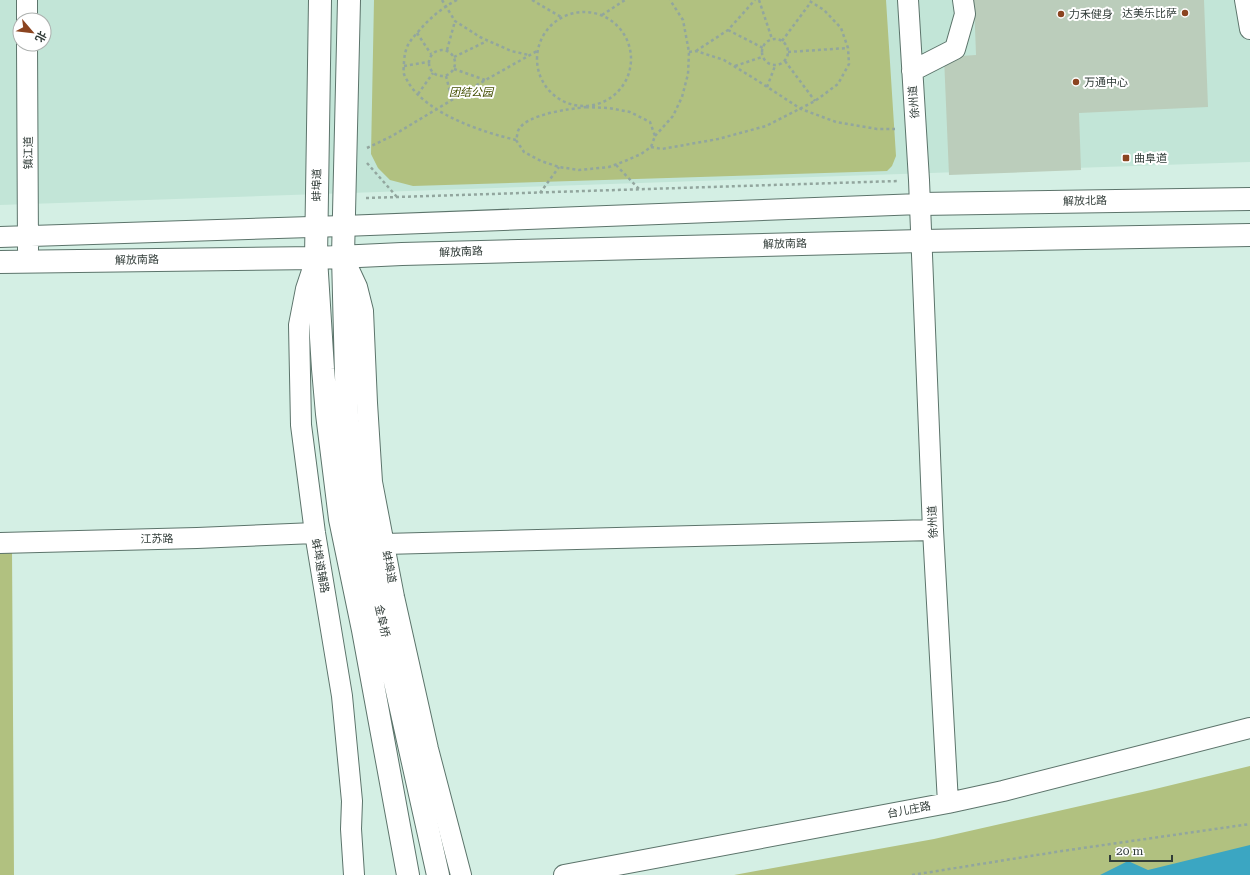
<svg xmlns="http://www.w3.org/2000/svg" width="1250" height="875" font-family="'Roboto Serif','Noto Sans SC',serif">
<rect width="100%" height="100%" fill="#d4efe4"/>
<!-- built -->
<path fill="#c2e5d7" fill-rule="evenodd" d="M0 0H1250V162L0 205ZM20 20H44V44H20Z"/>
<!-- green -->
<path fill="#b1c180" d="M374 0H886L896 156 892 166 887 171 413 186 390 180 378 168 371 154Z
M0 549H12L14 875H0Z
M1250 766V875H734L934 839 1151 790Z"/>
<!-- water -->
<path fill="#3ba6c2" d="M1250 845V875H1100L1128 861 1148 870Z"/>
<!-- building -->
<path fill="#bbcdbb" d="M974 0H1204L1208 107 1079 113 1081 170 949 175 944 57 976 55Z"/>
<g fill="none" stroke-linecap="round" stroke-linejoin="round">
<!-- minor casing -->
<g stroke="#5c746b" stroke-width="22">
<path id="minor" d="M27 0V20
M908 0 919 180 933 530 948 803
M1245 0 1250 29
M27 44 28 250
M912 71 955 49 965 14 963 0
M0 237 343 226 920 204
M343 257 357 287 363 311 367 403 372 482 394 597 428 749 461 875
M315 262 306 289 299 325 301 425 315 533 342 696 352 801 351 829 354 875
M0 543 197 538 315 533
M384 544 933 530
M564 875 948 803 1003 791 1250 728"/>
</g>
<!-- major casing -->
<g stroke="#5c746b" stroke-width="24">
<path id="major" d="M320 0 316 258 323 369 327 414 340 519 363 630 408 875
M349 0 343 256 347 415 359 514 369 565 438 875
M920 204 1250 199
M0 262 316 258 402 254 922 241 1250 235"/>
</g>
<!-- path -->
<path stroke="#92a69e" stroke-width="2.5" stroke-dasharray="3 3" stroke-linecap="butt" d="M442 0 455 21 480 37 511 51 529 55
M457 0C441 8 429 19 417 33 408 43 405 48 404 62 404 66 403 71 404 74 405 77 407 80 408 82 427 114 482 132 516 140
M532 0 561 17
M759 0 772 39
M537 59a47 47 0 1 1 94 0a47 47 0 1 1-94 0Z
M602 15 625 0
M728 30 763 48
M417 33 431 54
M762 52a13 13 0 1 1 26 0a13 13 0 1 1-26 0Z
M782 41 811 2
M429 63a13 13 0 1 1 26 0a13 13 0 1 1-26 0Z
M447 50 455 21
M696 51 728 30 755 0
M689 52 696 51 724 60 755 79 801 109 836 122 877 129H895
M788 52 848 48
M454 57 487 41
M785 61 815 101
M404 66 428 62
M735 66 762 57
M454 69 485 80
M446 76 452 100
M767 87 775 66
M418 94 433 73
M586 107 609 108 630 112 650 122 655 136 651 147 641 154 625 161 609 167 579 170 559 167 541 161 524 152 516 140C517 138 517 134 518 131 525 114 570 109 586 107Z
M655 136 673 116 682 97 688 74 689 52 683 20 670 0
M651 147 662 149 718 139 766 126 815 101 838 84 849 64 848 48 841 28 824 10 808 0
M367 148 392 136 475 86 537 51
M367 163 397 197
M616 165 639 189
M540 193 559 167
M366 198 898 181
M912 875 1062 851 1250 824"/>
<!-- minor -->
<use href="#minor" stroke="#fff" stroke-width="20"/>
<!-- major -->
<use href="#major" stroke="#fff" stroke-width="22"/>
</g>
<!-- markers -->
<g fill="#8b4420" stroke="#fff" stroke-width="1.5">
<circle cx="1185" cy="13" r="4"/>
<circle cx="1061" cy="14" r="4"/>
<circle cx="1076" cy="82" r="4"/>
<rect x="1122" y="154" width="8" height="8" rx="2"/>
</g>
<g text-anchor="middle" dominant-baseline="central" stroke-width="4" stroke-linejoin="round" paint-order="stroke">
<!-- poi labels -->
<g font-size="11" fill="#313c38" stroke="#fff" text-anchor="start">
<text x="1177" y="13" text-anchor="end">达美乐比萨</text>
<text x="1069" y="14">力禾健身</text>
<text x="1084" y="82">万通中心</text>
<text x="1134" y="158">曲阜道</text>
</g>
<!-- park labels -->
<g font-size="11" font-style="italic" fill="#424e00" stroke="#fff">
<text x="471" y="92">团结公园</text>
</g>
<!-- street labels -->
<g font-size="11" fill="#313c38" stroke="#fff">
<text transform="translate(914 102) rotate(-94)">徐州道</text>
<text transform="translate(28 153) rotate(-90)">镇江道</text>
<text transform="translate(317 185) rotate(-89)">蚌埠道</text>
<text transform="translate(1085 201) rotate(-1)">解放北路</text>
<text transform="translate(785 244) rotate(-1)">解放南路</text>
<text transform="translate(461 252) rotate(-2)">解放南路</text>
<text transform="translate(137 260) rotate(-1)">解放南路</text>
<text transform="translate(933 522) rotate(-93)">徐州道</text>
<text transform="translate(157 539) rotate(-1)">江苏路</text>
<text transform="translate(320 566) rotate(80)">蚌埠道辅路</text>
<text transform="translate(389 567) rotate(79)">蚌埠道</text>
<text transform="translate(382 621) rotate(77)">金阜桥</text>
<text transform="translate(909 810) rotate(-11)">台儿庄路</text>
</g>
</g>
<!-- north arrow -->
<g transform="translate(32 32) rotate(118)"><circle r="19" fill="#ffffff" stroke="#adb1af"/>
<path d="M0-3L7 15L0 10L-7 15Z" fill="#8b4420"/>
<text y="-6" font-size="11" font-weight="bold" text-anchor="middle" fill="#313c38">北</text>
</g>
<!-- scale -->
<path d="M1110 855v6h62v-6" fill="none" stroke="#313c38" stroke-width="2"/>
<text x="1116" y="855" font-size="12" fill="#313c38" stroke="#ffffff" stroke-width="3" paint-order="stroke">20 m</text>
</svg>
